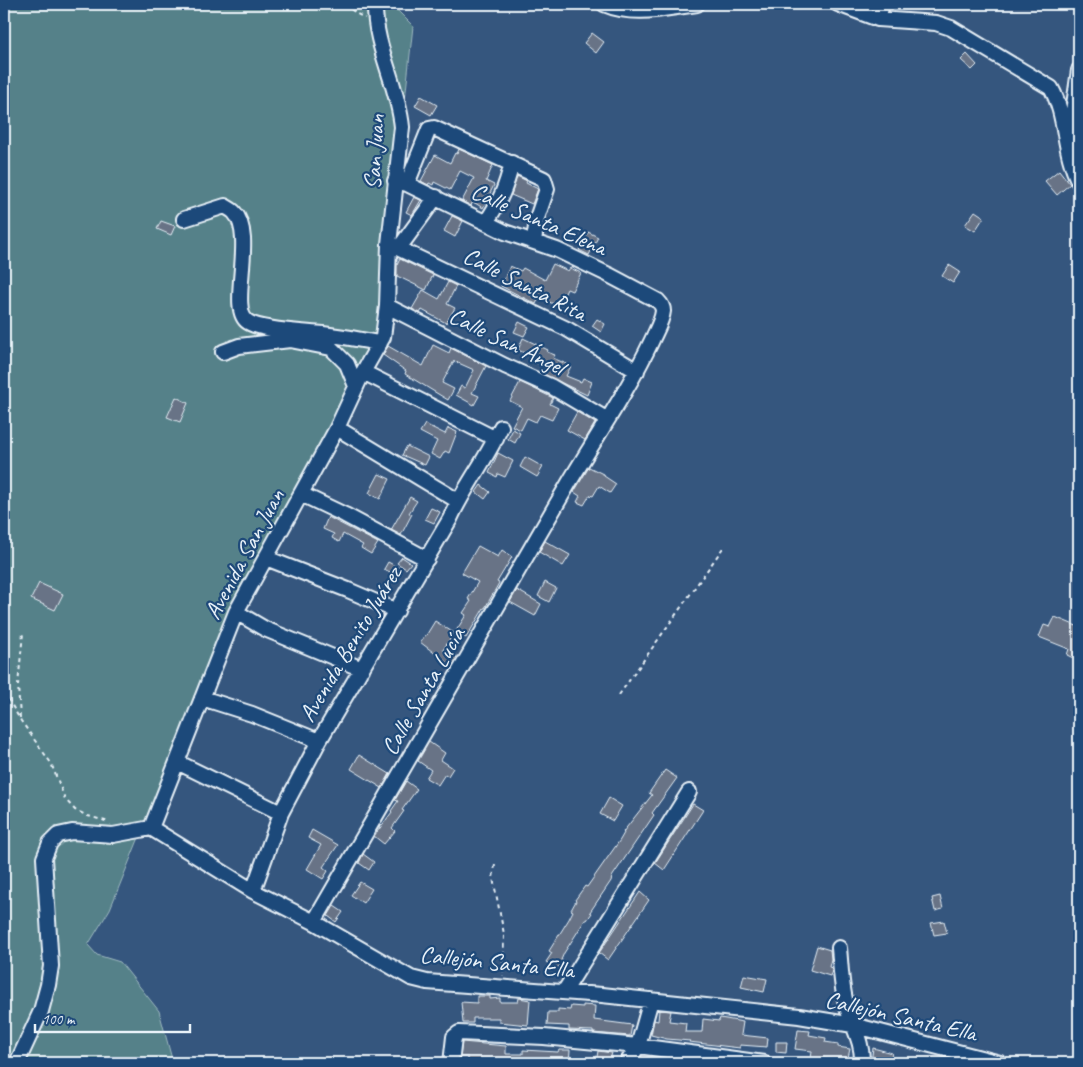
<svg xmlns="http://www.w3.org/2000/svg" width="1083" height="1067" font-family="Caveat,sans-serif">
<rect width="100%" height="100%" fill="#35567e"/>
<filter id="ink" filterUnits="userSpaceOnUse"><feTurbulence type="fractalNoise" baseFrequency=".02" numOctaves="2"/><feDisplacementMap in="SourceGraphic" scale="10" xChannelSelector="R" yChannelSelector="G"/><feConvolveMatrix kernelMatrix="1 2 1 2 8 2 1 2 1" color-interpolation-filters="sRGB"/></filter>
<g filter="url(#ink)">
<!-- green -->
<path fill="#558189" stroke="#9eb9c0" d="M4 4H391L413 26 381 324 198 692 110 909 88 945 97 955 120 962 159 1011 173 1063H4Z"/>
<!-- building -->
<path fill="#677386" stroke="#e8f1f8" d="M592 33 604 42 596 53 584 43Z
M967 54 977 65 972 70 961 60Z
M421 96 437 105 431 115 415 106Z
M459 149 493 165 486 181 494 185 483 208 475 203H472L471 206 462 201 474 178 460 171 450 190 434 182 433 185 429 183 428 185 421 181 435 155 450 163 455 153 457 154Z
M1059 170 1070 184 1057 195 1045 181Z
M517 176 527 181 526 183 538 189 532 204 511 195Z
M414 197 421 200 412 215 406 212Z
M975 211 984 217 975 231 965 225Z
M452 216 463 221 455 237 444 231Z
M161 221 175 226 171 235 157 229Z
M588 232 598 237 589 255 579 250Z
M400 259 433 275 426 290 397 276V265Z
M553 264 568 271 570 268 581 273 572 291 567 289 559 306 539 298 536 304 501 286 510 266 521 271 523 268 545 280Z
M949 265 960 272 953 283 942 276Z
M448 282 456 286 447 304 455 308 446 323 422 310 420 313 412 309 423 290 439 299Z
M597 319 605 324 601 332 592 326Z
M519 322 529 327 524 336 514 332Z
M523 338 548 350 547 352 555 355 553 358 571 366 566 376 581 382 583 378 592 382 587 395 539 372 542 365 533 361 535 358 518 350Z
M433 345 449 353 451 348 486 366 472 393 479 396 474 405 456 395 461 386 465 388 474 370 454 361 442 383 454 389 448 400 405 374 406 371 383 355 388 346 423 366Z
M520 382 553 398 550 404 558 408 552 420 540 415 536 422 527 418 521 430 512 426 522 407 510 401Z
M176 397 188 403 180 422 167 417Z
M577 412 595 423 585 440 567 430Z
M425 424 445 434 448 428 457 432 449 453 445 451 440 459 431 454 437 441 420 432Z
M513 429 520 433 515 443 508 439Z
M407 446 429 457 425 465 402 455Z
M498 453 513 461 505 477 498 474 497 477 489 473Z
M525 457 543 467 537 477 520 467Z
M589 467 605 475 604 476 616 484 610 493 599 486 593 496 590 495 584 505 577 502 580 496 574 492Z
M379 474 390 479 380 499 369 493Z
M481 485 490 492 485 499 476 492Z
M410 497 417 501 409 513 412 514 401 535 391 530Z
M431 508 440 512 434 523 425 519Z
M328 517 378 543 371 554 361 548 363 545 343 534 339 542 332 538 334 534 323 529Z
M545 541 570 555 563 566 539 552Z
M478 546 498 557 502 550 512 557 497 582 499 583 485 608H484L466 638 456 631 466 615 463 613 471 601 468 599 478 582 462 573Z
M402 557 411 563 406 569 397 563Z
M388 562 399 568 396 575 384 569Z
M545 582 556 588 549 602 538 596Z
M39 583 63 594 55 610 31 599Z
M517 590 541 604 535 616 510 602Z
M1055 617 1079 627V661L1067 655 1069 649 1039 637 1044 625 1050 627Z
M435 621 454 633 443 650 457 656 454 664 451 662 450 665 420 642 427 634Z
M429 742 445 753 441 760 453 768 448 776 445 774 438 785 426 778 431 770 418 761Z
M359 755 390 774 382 788 351 769Z
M665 770 677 778 652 813 654 815 612 877 611 881 590 912 592 913 587 920H585L575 936 564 953 561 960 563 961 557 969 546 962 552 953 549 951 569 919 573 911 571 910 576 901 575 900 585 886 587 887 620 840 624 833 623 832 652 795 649 793Z
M406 781 417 789 402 810 404 811 392 828 395 831 384 844 374 836 392 812 391 811 398 801 395 800Z
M609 798 622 806 613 821 600 814Z
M693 804 703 810 664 870 655 863Z
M312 830 338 845 323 867 328 871 323 879 307 869 321 845 308 838Z
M363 854 374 862 369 870 359 863Z
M360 882 372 889 363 903 351 895Z
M640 892 649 900 608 960 599 953Z
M940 896 943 909 935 911 932 898Z
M334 906 343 912 336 922 328 916Z
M944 921 947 933 934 935 931 923Z
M817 946 830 950 831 959 829 967 832 968V971L830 976 810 970Z
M744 975 767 979 764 992 741 987Z
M477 996H490V999L500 998V1002H518L519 998 530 1000 528 1025 499 1022V1018H473V1023H463L461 1002 477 1003Z
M583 1005 595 1006 594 1020 632 1025 630 1036 593 1033V1031L569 1030V1026L547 1025 548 1012H558V1009L570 1010 571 1006 583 1007Z
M659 1010 671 1011 669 1021 686 1023 685 1032H702L703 1019 719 1021 720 1018 743 1022 741 1035 768 1038 767 1047 740 1045V1048L689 1042 690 1041 667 1039 651 1035 654 1020 658 1021Z
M798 1030 810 1031 809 1035 826 1038 825 1042 838 1044V1047L850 1049 847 1062 823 1058V1060L811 1059 812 1051 795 1049Z
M462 1042 506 1046V1054H523V1050L558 1052 559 1050H570L569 1063H482V1061H468V1057H460Z
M776 1042H787L786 1053 776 1052Z
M873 1048 892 1053 889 1063H871Z
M598 1051 612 1053 609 1063H596Z
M642 1055 670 1059 669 1063H637Z"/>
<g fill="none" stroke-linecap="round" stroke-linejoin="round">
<!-- minor casing -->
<g stroke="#e8f1f8" stroke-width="18">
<path id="minor" d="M604 4C634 17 666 8 697 4
M838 4 878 19 936 23 951 28 1051 88C1067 116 1063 152 1079 182
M878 19 882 4
M1069 140 1079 70
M407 184 429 129 434 128 544 179 547 189 537 218 534 242
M184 219 225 206C228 208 232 210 234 212 257 236 227 309 248 322 263 331 304 332 323 334 342 336 361 340 380 343
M486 222C500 202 506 187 512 163
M389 244 567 329 637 371
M399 248 436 197
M387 306 505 366 552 387 606 419
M223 352 239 346 290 340 331 348 347 364 356 386
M363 372 496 439
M337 428 458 501
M301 494 345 515 427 559
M266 558 348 590 397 611
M236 612 265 629 362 669
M202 698 252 714 319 741
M177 762 281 813
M151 828 253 891 314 922 411 978 427 982 602 995 799 1016 853 1025 1000 1063
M151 828 236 612 337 428 363 372 383 337 387 306 389 244 402 127C398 85 374 46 375 4
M253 891 281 813 319 741 450 519C464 487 487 459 501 427
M314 922 570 481C598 434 629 389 652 340 656 331 662 321 663 311 663 307 661 304 658 301L609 275 557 250 505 232 407 184 395 181
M839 948C841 967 841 988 847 1007 852 1026 863 1042 862 1063
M564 992 689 792
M17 1063 41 1011 48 985 51 966 44 858 50 843 58 835 72 832 113 835 151 828
M451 1063 454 1037 459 1033 544 1037 638 1046 764 1063
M627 1063 638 1046 651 1000"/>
</g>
<!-- path -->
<path stroke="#e8f1f8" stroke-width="2" stroke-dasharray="4 4" stroke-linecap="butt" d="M345 4 357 14 365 18
M4 692 21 721 51 763 65 799 75 810 88 816 109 822
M619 695 725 545
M20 718 18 685 23 633
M495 865 493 878 504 934 503 976"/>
<!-- minor -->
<use href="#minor" stroke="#1f4a7a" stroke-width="14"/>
</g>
</g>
<g text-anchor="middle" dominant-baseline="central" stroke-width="4.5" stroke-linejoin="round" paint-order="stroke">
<!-- street labels -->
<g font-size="24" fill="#e8f1f8" stroke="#1f4a7a">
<text transform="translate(374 152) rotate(-87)">San Juan</text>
<text transform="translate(539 219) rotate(24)">Calle Santa Elena</text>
<text transform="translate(525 284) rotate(27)">Calle Santa Rita</text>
<text transform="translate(507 341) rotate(26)">Calle San Ángel</text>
<text transform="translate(244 554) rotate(-62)">Avenida San Juan</text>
<text transform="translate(350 644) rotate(-59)">Avenida Benito Juárez</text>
<text transform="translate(423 691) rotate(-60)">Calle Santa Lucía</text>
<text transform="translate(497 962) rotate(6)">Callejón Santa Ella</text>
<text transform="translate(901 1016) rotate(13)">Callejón Santa Ella</text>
</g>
</g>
<!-- margin -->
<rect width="1083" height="1067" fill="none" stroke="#1f4a7a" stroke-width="20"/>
<rect x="10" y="10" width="1063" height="1047" fill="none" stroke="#e8f1f8" stroke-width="2" filter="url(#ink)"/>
<!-- scale -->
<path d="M35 1024v8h155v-8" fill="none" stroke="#e8f1f8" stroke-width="2.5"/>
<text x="42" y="1024" font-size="15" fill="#e8f1f8" stroke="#1f4a7a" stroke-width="4" paint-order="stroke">100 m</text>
</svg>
